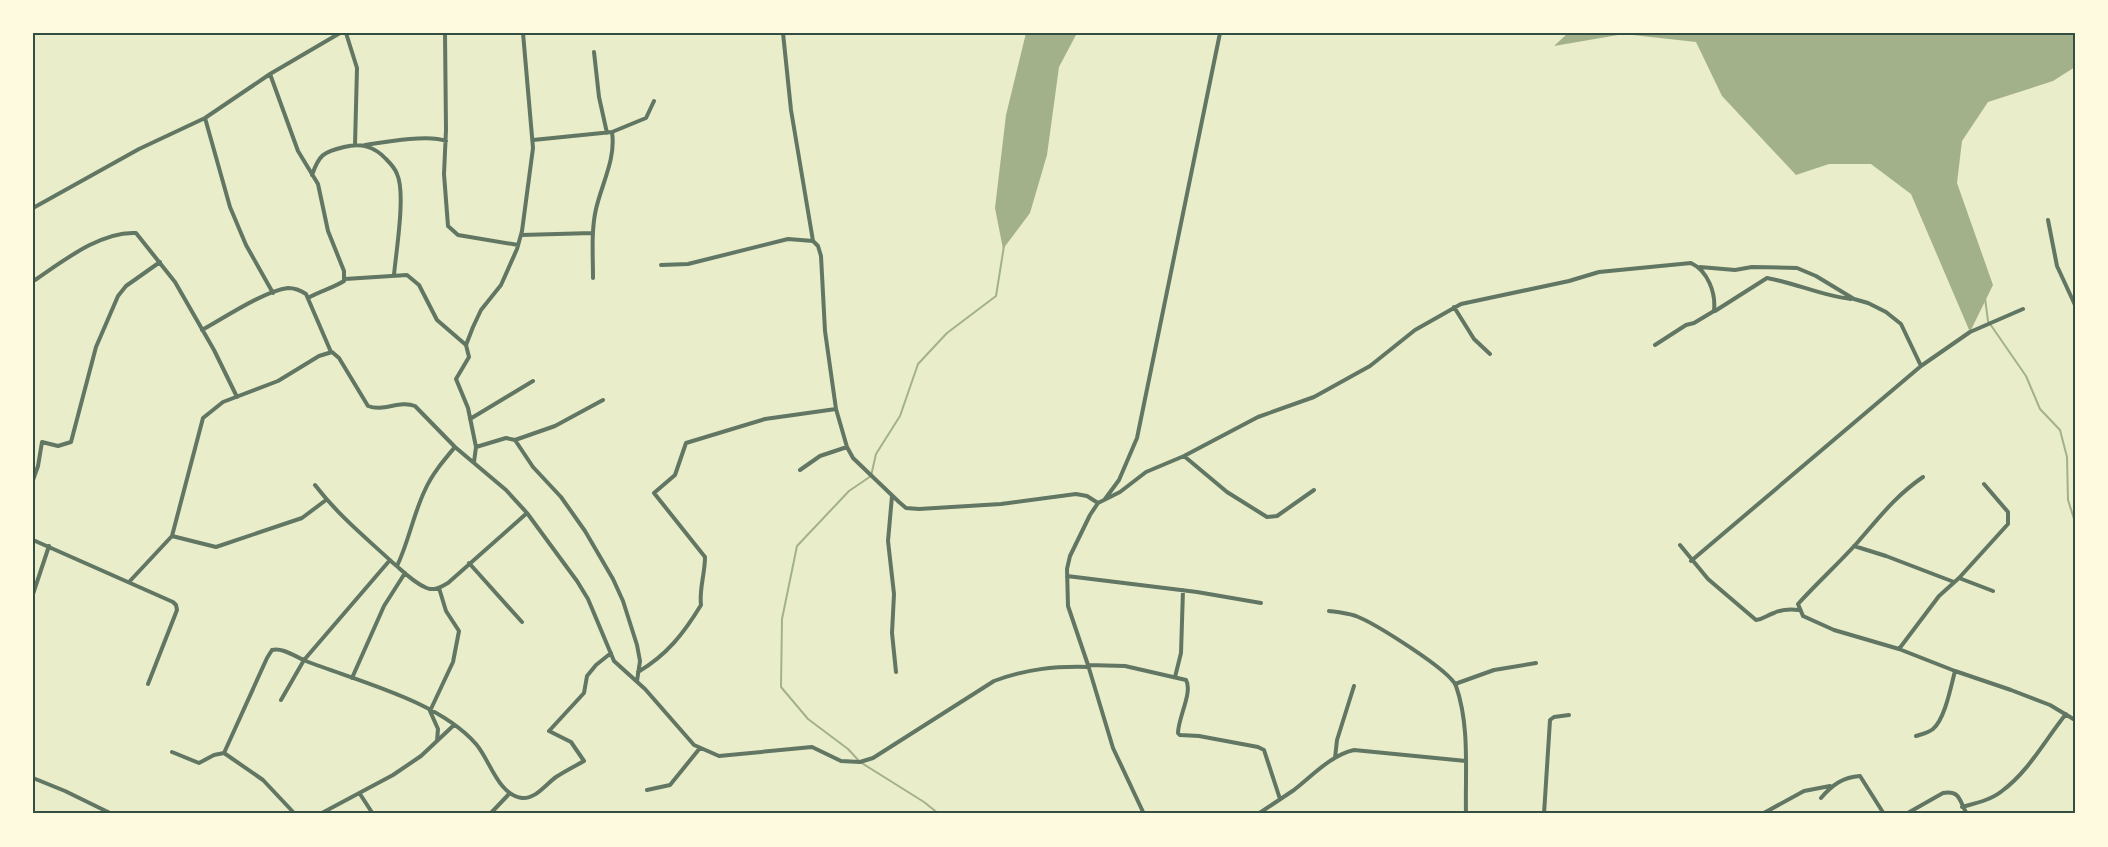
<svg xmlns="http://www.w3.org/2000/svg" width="2108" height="847" font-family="'Roboto Serif',serif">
<rect width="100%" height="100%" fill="#e9edc9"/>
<!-- water -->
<path fill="#a3b18a" d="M1026 33H1077L1059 67 1047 155 1030 213 1003 249 995 208 1006 115Z
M1568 33H2075V67L2053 81 1988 102 1962 141 1957 183 1993 285 1970 332 1911 194 1871 164H1829L1796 175 1722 96 1696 42 1624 34 1554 46Z"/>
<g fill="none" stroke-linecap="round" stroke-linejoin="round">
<!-- stream -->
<path stroke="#a3b18a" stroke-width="2" d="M1985 298 1988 321 2026 376 2040 409 2060 430 2067 457 2068 500 2075 522
M939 814 924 802 860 762 848 749 808 719 781 687 782 619 797 546 849 491 871 476 876 454 900 416 918 364 947 333 996 296 1004 246"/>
<!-- minor -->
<path stroke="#617663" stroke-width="4" d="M346 33 357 68 355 145
M445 33 446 130 444 174 448 226 458 235 518 245
M783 33 791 110 813 241
M594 52 599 97 607 133
M270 74 298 151 318 184 328 231 344 271V281C333 288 320 291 308 298
M205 118 230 207 246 245 273 293
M533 140 612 132 646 118 654 101
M365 145C384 142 429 134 446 141
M312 175C319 155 323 152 344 147 361 143 374 146 386 159 390 163 395 168 397 174 406 193 396 252 394 275
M33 208 139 149 205 118 270 74 340 33
M2048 220 2057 266 2075 305
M521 235 593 233
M661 265 688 264 788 239 813 241 818 246 821 256 825 331 836 409 847 447 853 458 899 502 906 508 919 509 1001 504 1076 494 1087 496 1098 503
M1700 267 1735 270 1752 267 1797 268 1816 276 1854 299 1868 303 1886 312 1901 324 1921 366
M33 278 35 280C63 261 101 231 136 233L175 282 214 350 237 397
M593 278C593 255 591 231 596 209 602 183 616 159 612 132
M345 279 407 275 419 285 437 320 466 345
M1454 307 1474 339 1490 354
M1715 311 1767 278C1796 283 1822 296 1851 299
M202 330C224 318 264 291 288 288 295 288 300 290 306 294L331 352
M470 419 533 381
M515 440 555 426 603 400
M476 447 506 438 515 440 533 467 561 497 585 531 613 579 623 601 637 645 640 661 637 681
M1184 456 1227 492 1267 517 1277 516 1314 490
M474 462 476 447 468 408 456 379 469 357 466 345 473 327 481 310 501 285 517 249 522 231 533 148 523 33
M800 470 820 456 847 447
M1923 477C1894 497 1879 518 1857 543 1838 564 1817 583 1798 604L1803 616 1834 630 1899 649 1955 671 2011 690 2050 705 2075 720
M33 480 38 466 42 442 58 446 71 442 96 347 118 296 126 286 160 262
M315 485C338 515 365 537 392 562 402 570 417 586 430 589 437 590 442 586 448 583L527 513
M892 496 888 541 894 594 892 633 896 672
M1105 499 1119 480 1137 438 1220 33
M172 536 216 547 302 518 326 500
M33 540 173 602 176 605 177 610 148 684
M1680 545 1708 579 1756 620C1764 619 1767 615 1774 613 1782 609 1791 609 1799 610
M1854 546 1886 556 1954 582
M1691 561 1921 366 1970 332 2023 309
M469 563 522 622
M397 566C409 541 413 515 425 490 432 474 444 460 455 447
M1067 576 1197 592 1261 603
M1959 578 1993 591
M129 582 172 536 203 418 223 402 278 381 319 356 332 352 339 358 368 406C384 412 399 400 415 406L455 447 506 490 527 513 577 581 588 599 614 661 645 689 694 745 719 756 812 747 841 761 860 762 873 758 994 681C1026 669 1055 666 1089 667
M33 594 49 546
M1329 611C1337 612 1347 613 1356 616 1374 623 1450 670 1456 686 1470 726 1465 772 1466 814
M1899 649 1939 596 1959 578 2008 524V512L1984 484
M1088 665 1125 666 1186 680C1193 692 1178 718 1178 733L1180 735 1199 736 1258 747 1264 750 1280 799
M638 672C667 655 684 633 701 605 699 589 705 574 705 557L654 493 675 475 686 443 765 419 836 409
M1175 677 1181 653 1183 590
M352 678 384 606 405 573
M1455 684 1494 670 1536 663
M281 700 304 660 390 560
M1916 736C1922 734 1928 733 1933 729 1945 719 1951 686 1955 671
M437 741 438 729 430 711 453 662 459 631 446 611 439 588
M172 752 199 763 214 755 224 753 263 780 295 814
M224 753 267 658 272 650C282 647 296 657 306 661 357 681 439 701 476 744 490 760 498 795 522 798 536 799 546 784 556 777 565 771 575 766 584 761L571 742 549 731 584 693 587 676 596 665 611 653
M1335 758 1337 740 1354 686
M33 778 65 791 112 814
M647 790 670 785 700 748
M360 794 373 814
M1821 798C1832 785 1843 777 1860 776L1884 814
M1962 807C1976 803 1991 800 2002 791 2029 771 2045 740 2066 714
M320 814 393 775 421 756 454 725
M490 814 510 793
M1144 814 1113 748 1088 665 1068 606 1067 569 1070 556 1090 515 1098 503 1120 492 1146 472 1184 456 1258 417 1314 397 1370 366 1415 330 1461 304 1569 281 1599 272 1691 263C1708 271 1716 293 1714 311L1694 323 1686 325 1655 345
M1258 814C1270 806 1282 798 1294 790 1312 776 1331 755 1354 750L1466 761
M1544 814 1550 720 1554 717 1569 715
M1762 814 1804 791 1830 786
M1906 814 1943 793C1961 790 1959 801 1967 814"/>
</g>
<!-- border -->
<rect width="2108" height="847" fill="none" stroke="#fefae0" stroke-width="69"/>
<rect x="34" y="34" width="2040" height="778" fill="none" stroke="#344e41" stroke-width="2"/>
</svg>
